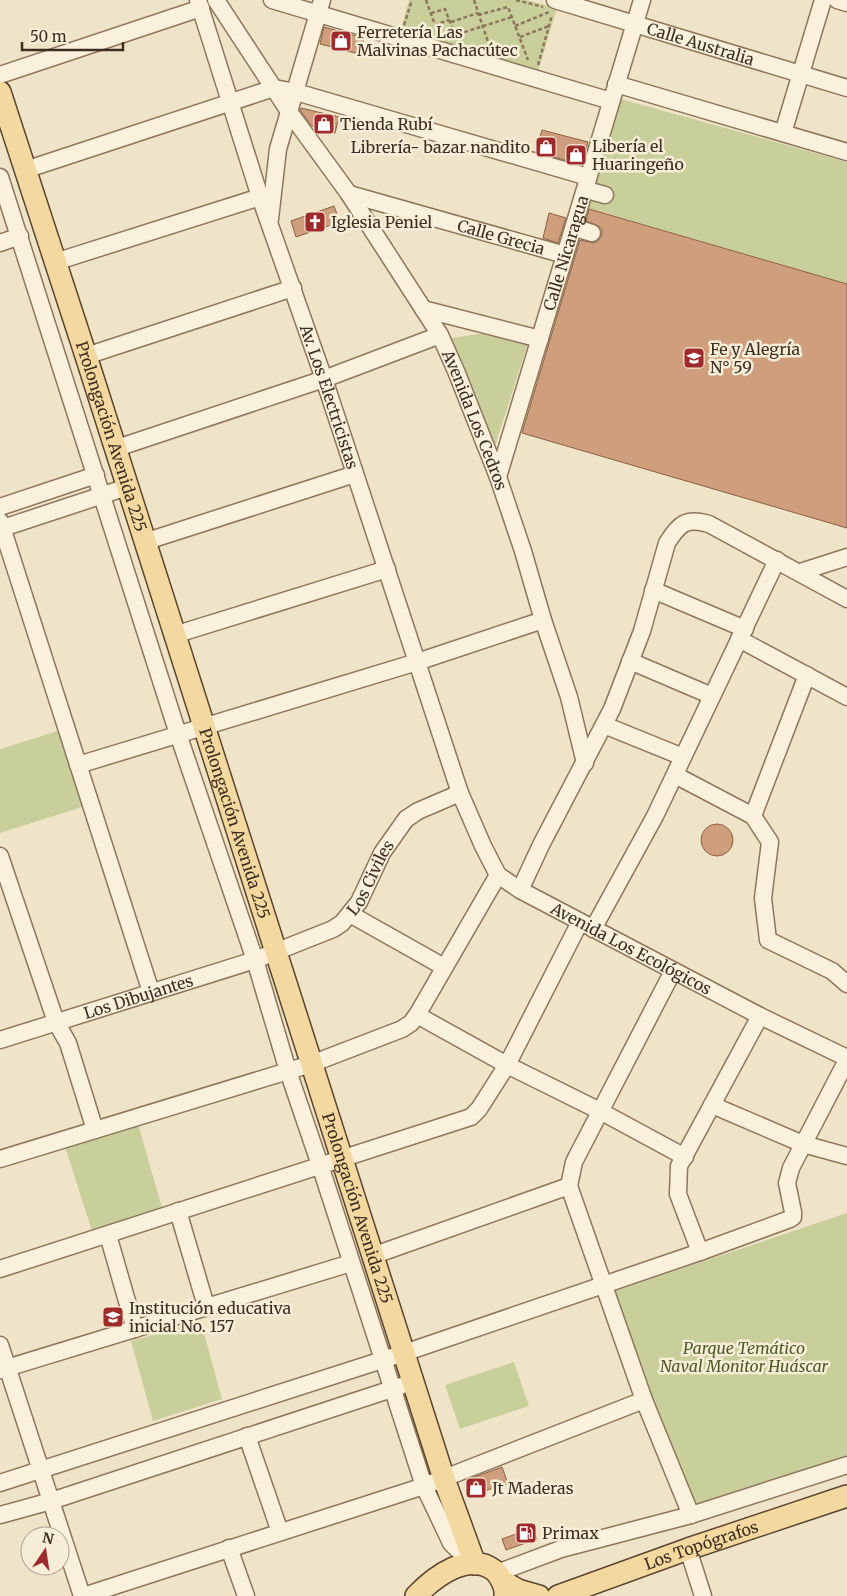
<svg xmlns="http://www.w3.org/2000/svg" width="847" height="1596" font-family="Merriweather,serif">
<rect width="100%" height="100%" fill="#f0e4c8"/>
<!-- green -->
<path fill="#c9cf9b" d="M409 0H527L557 8 538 72 400 34Z
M621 99 847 162V284L588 208Z
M501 331 529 340 494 449 450 338Z
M61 730 85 806 0 833V749Z
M138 1124 162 1208 93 1234 65 1147Z
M847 1213V1459L694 1507 609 1293Z
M201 1322 222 1399 153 1421 131 1341Z
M514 1362 529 1406 460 1429 445 1385Z"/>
<!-- building -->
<path fill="#cf9f7d" stroke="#8d5f41" d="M324 27 364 38 359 54 320 44Z
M301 108 339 117 335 133 317 129 311 125 300 110Z
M542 130 588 142 582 165 536 152Z
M334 206 340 222 296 237 291 221Z
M589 209 847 284V528L522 433 580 240 594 243 598 241 602 235V230L599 226 586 221Z
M549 213 566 218 558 243 543 238Z
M701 840a16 16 0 1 1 32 0a16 16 0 1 1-32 0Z
M502 1467 508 1484 473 1494 469 1479Z
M533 1528 537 1539 506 1550 502 1539Z"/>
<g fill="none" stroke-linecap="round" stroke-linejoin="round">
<!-- minor casing -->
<g stroke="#8d765c" stroke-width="19">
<g id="minor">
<path id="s1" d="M198 0 260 197 324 379 460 793 483 846 498 875 520 890 760 1016 847 1058"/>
<path id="s2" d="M216 0 290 113 349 194 440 335 456 371 498 477 523 551 543 620 569 697 585 763"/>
<path d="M272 0 611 101"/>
<path id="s3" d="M555 0 847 88"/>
<path d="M837 0 847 3"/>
<path d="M0 75 201 8"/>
<path d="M616 84 847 152"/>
<path d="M783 133 823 0"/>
<path d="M25 170 274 88 296 92 588 177"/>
<path d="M0 177 178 734 255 960 288 1071 320 1165 424 1486 451 1543 458 1550 471 1553"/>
<path d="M594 192 605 195"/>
<path id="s4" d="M349 194 565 255"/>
<path d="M270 219 278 149 322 0"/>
<path d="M582 230 592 233"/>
<path d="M0 243 20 236"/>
<path d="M55 262 260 197"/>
<path d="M423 309 540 339"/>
<path d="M86 356 293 288"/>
<path d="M114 449 324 379 440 335"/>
<path id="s5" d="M498 477 642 0"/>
<path d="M0 507 96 475"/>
<path d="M0 521 151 992"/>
<path d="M0 529 127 487"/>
<path d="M144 542 355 474"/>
<path d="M800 572 847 557"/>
<path d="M653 590 745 629"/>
<path d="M174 635 387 569"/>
<path d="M739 639 847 697"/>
<path d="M630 661 712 696"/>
<path d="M604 725 683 757"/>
<path d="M78 765 417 662 543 620"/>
<path d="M675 775 753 816 770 842 763 898 768 940 832 971 847 984"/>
<path d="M753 816 807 675"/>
<path d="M0 856 56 1022 68 1043 95 1130"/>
<path d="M520 890 541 845 612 709 642 631 667 543C679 524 686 517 709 524L847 599"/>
<path d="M350 914 444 967"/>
<path d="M593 929 655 816 777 560"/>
<path d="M673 971 574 1162 569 1186 644 1400 691 1515"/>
<path d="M417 1015 507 1065 600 1111 685 1157"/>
<path id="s6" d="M0 1040 255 960 333 929 342 923 359 902 382 853 406 819 418 811 460 793"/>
<path d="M712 1105 803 1144 847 1156"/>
<path d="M0 1159 311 1064 402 1029 411 1023 417 1015 498 875"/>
<path d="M178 1211 206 1306"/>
<path d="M108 1235 135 1329"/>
<path d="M700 1252 678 1194 679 1166 760 1016"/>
<path d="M372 1256 569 1186"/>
<path d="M0 1269 471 1117 479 1109 507 1065 580 922"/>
<path d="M0 1345 82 1596"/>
<path d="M0 1370 351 1263"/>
<path d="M247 1436 280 1532"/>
<path d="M0 1483 404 1353 700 1252 790 1219 793 1217V1212L787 1183 791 1168 847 1060"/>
<path d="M0 1515 51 1501 401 1386"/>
<path d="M229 1548 246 1596"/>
<path d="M688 1549 703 1596"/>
<path d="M497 1573 561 1549 691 1515 847 1465"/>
<path d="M83 1596 424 1486 644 1400"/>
</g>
</g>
<!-- major casing -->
<g stroke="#5b4430" stroke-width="24">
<g id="major">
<path id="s7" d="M0 92 86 356 444 1479 475 1564"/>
<path d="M502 1581 518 1590 539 1596"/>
<path d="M416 1596C434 1577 469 1550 495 1571 501 1577 506 1588 505 1596"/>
<path id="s8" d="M558 1596 688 1549 847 1496"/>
</g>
</g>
<!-- path -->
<path stroke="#8d765c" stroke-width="2.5" stroke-dasharray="4 2.5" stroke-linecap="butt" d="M426 0 435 25 449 20
M474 0 491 51
M516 0 543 7
M431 13 445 9 455 35 512 17
M478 15 508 7 528 60
M451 22 478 13
M404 25 412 0
M515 26 549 12
M520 37 549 26
M538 65 552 15"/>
<!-- minor -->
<use href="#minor" stroke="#faf1dc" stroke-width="16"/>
<!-- major -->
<use href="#major" stroke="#f3d9a0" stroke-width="21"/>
</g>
<!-- icons -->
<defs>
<g id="shop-square" transform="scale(1.125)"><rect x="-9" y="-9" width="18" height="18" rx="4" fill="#9e2a2b" stroke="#f7eed8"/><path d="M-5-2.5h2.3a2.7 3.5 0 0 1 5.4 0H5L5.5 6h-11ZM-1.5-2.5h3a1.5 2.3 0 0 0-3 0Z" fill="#fff"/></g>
<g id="church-square" transform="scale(1.125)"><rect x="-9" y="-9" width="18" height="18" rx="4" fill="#9e2a2b" stroke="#f7eed8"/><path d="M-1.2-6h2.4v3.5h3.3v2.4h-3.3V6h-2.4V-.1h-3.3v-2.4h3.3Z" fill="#fff"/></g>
<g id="school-square" transform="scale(1.125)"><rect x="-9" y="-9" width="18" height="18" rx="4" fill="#9e2a2b" stroke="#f7eed8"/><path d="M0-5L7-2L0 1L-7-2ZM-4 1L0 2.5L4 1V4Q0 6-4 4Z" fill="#fff"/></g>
<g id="fuel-square" transform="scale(1.125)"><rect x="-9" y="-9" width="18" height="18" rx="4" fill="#9e2a2b" stroke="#f7eed8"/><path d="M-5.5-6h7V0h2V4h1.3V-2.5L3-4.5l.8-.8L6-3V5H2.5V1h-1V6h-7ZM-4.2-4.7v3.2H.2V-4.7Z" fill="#fff"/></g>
</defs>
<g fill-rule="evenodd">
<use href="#shop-square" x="341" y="41"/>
<use href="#shop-square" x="324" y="124"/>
<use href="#shop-square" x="546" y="147"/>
<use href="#shop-square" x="576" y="155"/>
<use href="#church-square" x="315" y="222"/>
<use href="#school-square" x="694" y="358"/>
<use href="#school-square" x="113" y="1317"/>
<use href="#shop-square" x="476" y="1488"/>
<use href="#fuel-square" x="526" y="1533"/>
</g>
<g text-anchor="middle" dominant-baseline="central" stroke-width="5" stroke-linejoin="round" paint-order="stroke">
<!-- poi labels -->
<g font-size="16" fill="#3d2e20" stroke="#f7eed8" text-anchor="start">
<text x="357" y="32">Ferretería Las<tspan x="357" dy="18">Malvinas Pachacútec</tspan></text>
<text x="340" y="124">Tienda Rubí</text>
<text x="592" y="146">Libería el<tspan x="592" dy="18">Huaringeño</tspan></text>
<text x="530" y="147" text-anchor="end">Librería- bazar nandito</text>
<text x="331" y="222">Iglesia Peniel</text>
<text x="710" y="349">Fe y Alegría<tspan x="710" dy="18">N° 59</tspan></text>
<text x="129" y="1308">Institución educativa<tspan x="129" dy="18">inicial No. 157</tspan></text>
<text x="492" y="1488">Jt Maderas</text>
<text x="542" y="1533">Primax</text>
</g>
<!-- street labels -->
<g font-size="16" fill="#3d2e20" stroke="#f7eed8">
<text stroke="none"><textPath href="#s3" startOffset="152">Calle Australia</textPath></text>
<text stroke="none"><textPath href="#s4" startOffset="158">Calle Grecia</textPath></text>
<text stroke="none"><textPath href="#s5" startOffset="234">Calle Nicaragua</textPath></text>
<text stroke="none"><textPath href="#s1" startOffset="418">Av. Los Electricistas</textPath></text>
<text stroke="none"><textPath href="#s2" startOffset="495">Avenida Los Cedros</textPath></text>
<text stroke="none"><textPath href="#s7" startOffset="362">Prolongación Avenida 225</textPath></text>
<text stroke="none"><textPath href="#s7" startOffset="768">Prolongación Avenida 225</textPath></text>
<text stroke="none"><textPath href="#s6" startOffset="416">Los Civiles</textPath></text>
<text stroke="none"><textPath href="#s1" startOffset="1078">Avenida Los Ecológicos</textPath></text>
<text stroke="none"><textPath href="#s6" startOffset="145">Los Dibujantes</textPath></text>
<text stroke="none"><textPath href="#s7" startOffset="1172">Prolongación Avenida 225</textPath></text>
<text stroke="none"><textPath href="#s8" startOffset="152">Los Topógrafos</textPath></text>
</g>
<!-- park labels -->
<g font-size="16" font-style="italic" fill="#4d5a26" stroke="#f7eed8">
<text x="744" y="1348">Parque Temático<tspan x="744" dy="18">Naval Monitor Huáscar</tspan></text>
</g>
</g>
<!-- north arrow -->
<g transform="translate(45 1551) rotate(13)"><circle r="24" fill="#f7eed8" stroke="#ada18e"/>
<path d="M0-4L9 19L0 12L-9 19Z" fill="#9e2a2b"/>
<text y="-8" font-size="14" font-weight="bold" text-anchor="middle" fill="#3d2e20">N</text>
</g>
<!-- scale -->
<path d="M22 42v8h101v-8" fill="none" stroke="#3d2e20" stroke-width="2.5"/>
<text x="30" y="42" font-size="15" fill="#3d2e20" stroke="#f7eed8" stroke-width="4" paint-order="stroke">50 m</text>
</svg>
